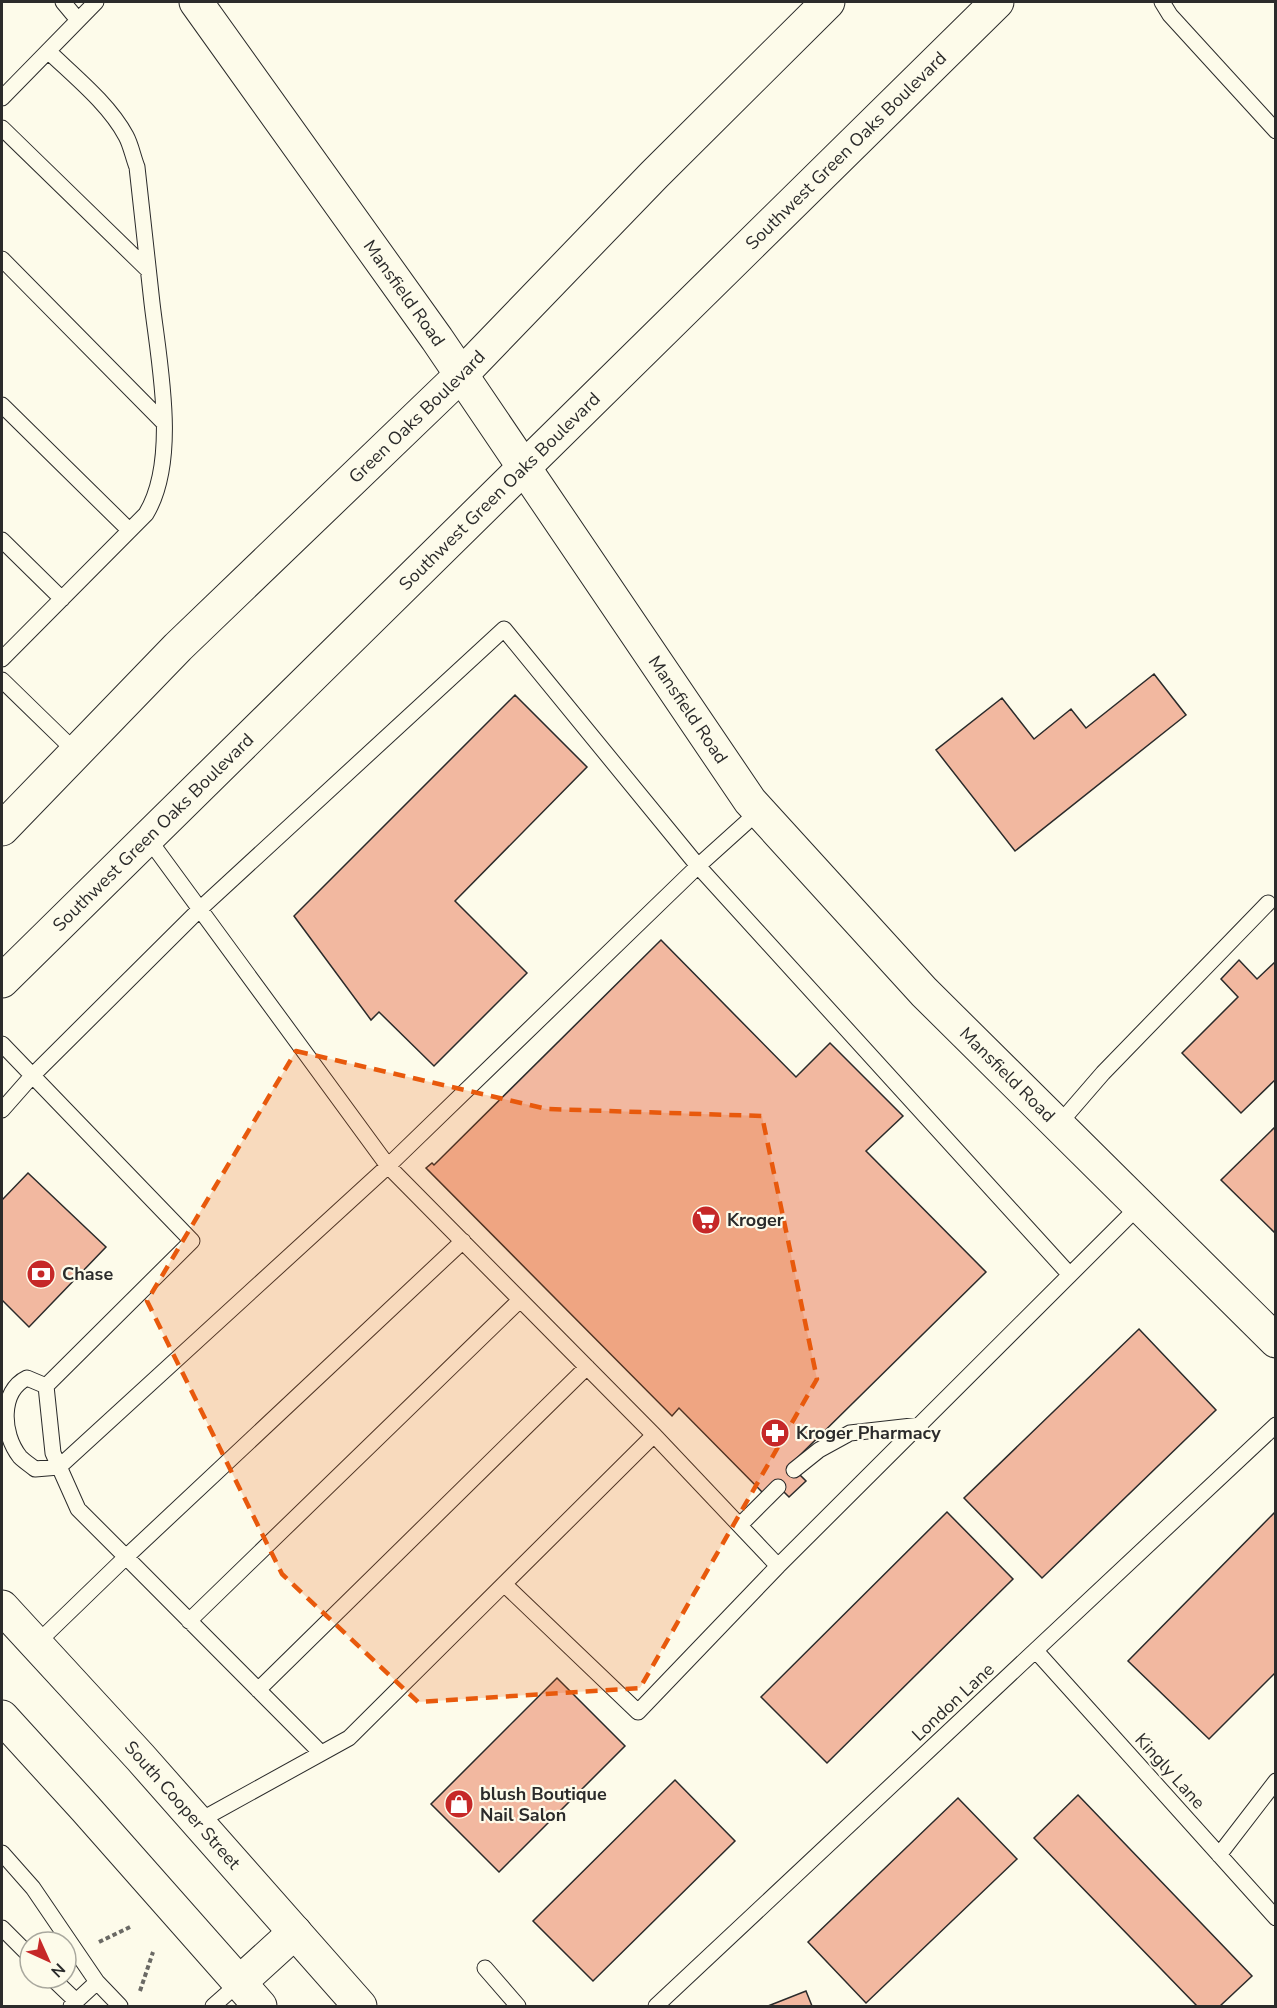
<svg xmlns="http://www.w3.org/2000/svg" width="1277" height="2008" font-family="'Nunito Sans',sans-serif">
<rect width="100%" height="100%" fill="#fdfbea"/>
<!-- building -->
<path fill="#f2b8a0" stroke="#2b2b2b" stroke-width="1.5" d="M1154 674 1186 715 1015 851 936 750 1002 698 1034 739 1071 709 1086 728Z
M515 695 587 767 455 901 527 973 434 1066 379 1012 371 1020 294 916Z
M661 940 796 1077 830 1043 903 1116 866 1151 986 1272 790 1465 806 1481 789 1497 774 1482 763 1493 679 1408 672 1416 426 1168 432 1163 434 1165Z
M1239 960 1257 979 1276 961V1079L1241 1113 1182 1053 1238 997 1221 979Z
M1276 1126V1234L1221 1180Z
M28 1173 106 1247 29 1327 2 1300V1200Z
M1139 1329 1216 1410 1042 1578 964 1498Z
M1276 1511V1672L1209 1739 1128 1661Z
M947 1512 1013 1579 827 1763 761 1697Z
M557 1678 625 1746 499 1872 431 1804Z
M675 1780 735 1841 593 1981 533 1921Z
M1078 1795 1252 1976 1220 2006H1197L1034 1838Z
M958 1798 1017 1859 866 2003 808 1942Z
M806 1991 812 2006H768Z"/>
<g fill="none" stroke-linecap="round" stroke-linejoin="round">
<!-- service casing -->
<g stroke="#2b2b2b" stroke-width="17">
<path id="service" d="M63 2 78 20
M1162 2 1170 15 1276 131
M2 98 96 2
M2 128 148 270
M2 259 164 423
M2 405 129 530
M2 540 62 599
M2 659 146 514C179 460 159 363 152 303 147 258 142 212 137 167 133 157 131 145 126 136 109 104 74 76 48 51
M2 680 76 752
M147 837 388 1166 698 866 759 811
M2 1044 192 1241 46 1386 53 1453 78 1509 126 1557 36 1644
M2 1110 32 1076 201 908 504 629 698 866 1070 1275
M1058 1125 1103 1073 1268 903
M46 1386 27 1378C0 1391 1 1433 20 1457 24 1461 30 1465 35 1469L59 1467 388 1166 654 1435 778 1566 1139 1206
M794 1470 819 1450 850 1433 921 1425
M740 1525 778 1487
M504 1584 638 1712 778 1566
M189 1621 520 1300
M1036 1651 1276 1918
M258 1690 587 1367
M321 1753 126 1557 463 1241
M197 1822 349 1738 654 1435
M2 1853 33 1888 97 1982
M1219 1855 1276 1781
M2 1928 30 1956
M485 1968 518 2006
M52 1978 76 2001
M71 2006 97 1982 120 2006
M213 2006 239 1983
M656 2006 1276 1425"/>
</g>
<!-- tertiary casing -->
<g stroke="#2b2b2b" stroke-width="35">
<g id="tertiary">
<path id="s1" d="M196 2 437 339 750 801 924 992 1276 1341"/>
</g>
</g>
<!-- secondary casing -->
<g stroke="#2b2b2b" stroke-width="35">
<g id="secondary">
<path id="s2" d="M2 829 178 647 461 375 654 175 828 2"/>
<path id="s3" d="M2 981 997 2"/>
</g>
</g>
<!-- primary casing -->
<g stroke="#2b2b2b" stroke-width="35">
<g id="primary">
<path id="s4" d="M2 1607 140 1757 360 2006"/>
<path d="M2 1717 85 1808 260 2006"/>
<path d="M239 1983 295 1932"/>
</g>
</g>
<!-- path -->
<path stroke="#6a6964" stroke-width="4" stroke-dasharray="4.5 3" stroke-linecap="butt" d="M99 1942 130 1927
M140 1991 153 1952"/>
<!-- service -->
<use href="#service" stroke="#fdfbea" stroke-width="15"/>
<!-- tertiary -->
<use href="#tertiary" stroke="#fdfbea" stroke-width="33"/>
<!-- secondary -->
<use href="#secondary" stroke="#fdfbea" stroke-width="33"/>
<!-- primary -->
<use href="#primary" stroke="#fdfbea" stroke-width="33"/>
</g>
<!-- marked area -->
<path fill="#e8590c" fill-opacity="0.2" stroke="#e8590c" stroke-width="4.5" stroke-dasharray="12 8" stroke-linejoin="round" d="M296 1051 547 1109 762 1116 817 1379 640 1688 418 1702 282 1574 147 1301Z"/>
<!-- icons -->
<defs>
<g id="supermarket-disc" transform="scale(1.5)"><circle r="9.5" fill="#c62828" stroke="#fdfbea"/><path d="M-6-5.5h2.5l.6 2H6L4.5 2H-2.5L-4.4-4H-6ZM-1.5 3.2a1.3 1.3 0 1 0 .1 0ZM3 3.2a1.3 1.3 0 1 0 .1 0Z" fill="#fff"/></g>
<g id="bank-disc" transform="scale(1.5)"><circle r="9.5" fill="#c62828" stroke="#fdfbea"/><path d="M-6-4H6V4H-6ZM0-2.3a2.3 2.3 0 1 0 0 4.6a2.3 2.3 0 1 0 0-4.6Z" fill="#fff"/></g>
<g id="pharmacy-disc" transform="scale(1.5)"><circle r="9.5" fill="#c62828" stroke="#fdfbea"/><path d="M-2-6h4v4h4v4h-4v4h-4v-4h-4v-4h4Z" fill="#fff"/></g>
<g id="shop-disc" transform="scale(1.5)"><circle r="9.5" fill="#c62828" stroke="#fdfbea"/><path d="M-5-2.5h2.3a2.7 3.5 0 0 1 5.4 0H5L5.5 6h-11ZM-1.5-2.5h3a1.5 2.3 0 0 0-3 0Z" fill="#fff"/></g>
</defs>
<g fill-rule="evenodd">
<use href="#supermarket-disc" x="706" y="1220"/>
<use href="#bank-disc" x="41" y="1274"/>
<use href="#pharmacy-disc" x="775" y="1433"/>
<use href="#shop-disc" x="459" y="1804"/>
</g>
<g text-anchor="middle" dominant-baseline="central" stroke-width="4.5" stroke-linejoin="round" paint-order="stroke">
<!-- street labels -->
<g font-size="18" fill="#2b2b2b" stroke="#fdfbea">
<text stroke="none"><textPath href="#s3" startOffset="1184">Southwest Green Oaks Boulevard</textPath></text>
<text stroke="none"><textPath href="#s1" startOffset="358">Mansfield Road</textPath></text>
<text stroke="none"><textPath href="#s2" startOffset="585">Green Oaks Boulevard</textPath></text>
<text stroke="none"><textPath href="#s3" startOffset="698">Southwest Green Oaks Boulevard</textPath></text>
<text stroke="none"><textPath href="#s1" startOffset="862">Mansfield Road</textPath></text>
<text stroke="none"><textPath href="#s3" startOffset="212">Southwest Green Oaks Boulevard</textPath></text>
<text stroke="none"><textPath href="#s1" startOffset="1348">Mansfield Road</textPath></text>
<text transform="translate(953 1702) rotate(-43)">London Lane</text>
<text transform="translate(1170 1771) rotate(48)">Kingly Lane</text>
<text stroke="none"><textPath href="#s4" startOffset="268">South Cooper Street</textPath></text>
</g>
<!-- poi labels -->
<g font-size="18" font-weight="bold" fill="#2b2b2b" stroke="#fdfbea" text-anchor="start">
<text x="727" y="1220">Kroger</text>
<text x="62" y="1274">Chase</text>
<text x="796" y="1433">Kroger Pharmacy</text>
<text x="480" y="1794">blush Boutique<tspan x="480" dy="21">Nail Salon</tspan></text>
</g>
</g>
<!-- border -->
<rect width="1277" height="2008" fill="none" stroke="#2b2b2b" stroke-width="6"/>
<!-- north arrow -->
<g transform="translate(48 1960) rotate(135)"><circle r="28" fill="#fdfbea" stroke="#a9a89e" stroke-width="1.5"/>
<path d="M0-4.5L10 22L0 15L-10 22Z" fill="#c62828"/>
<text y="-9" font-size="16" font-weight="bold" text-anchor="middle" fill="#2b2b2b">N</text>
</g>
</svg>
